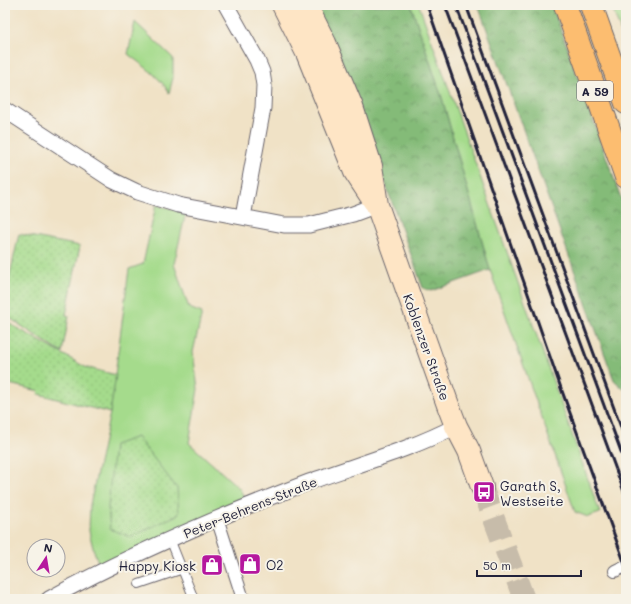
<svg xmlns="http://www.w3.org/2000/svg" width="631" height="604" font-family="Mali,sans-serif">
<defs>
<pattern id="forest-crowns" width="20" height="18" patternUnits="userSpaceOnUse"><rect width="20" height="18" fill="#84bb78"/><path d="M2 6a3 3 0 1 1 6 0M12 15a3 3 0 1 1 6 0" fill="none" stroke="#6c9864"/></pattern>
<pattern id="park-dots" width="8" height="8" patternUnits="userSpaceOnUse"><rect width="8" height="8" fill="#a5db8c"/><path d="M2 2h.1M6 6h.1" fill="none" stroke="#8ebc7a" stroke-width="1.8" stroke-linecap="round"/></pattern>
</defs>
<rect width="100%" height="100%" fill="#f7f3e8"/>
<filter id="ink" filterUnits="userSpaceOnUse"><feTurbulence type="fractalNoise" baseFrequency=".025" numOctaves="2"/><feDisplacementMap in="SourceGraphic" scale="8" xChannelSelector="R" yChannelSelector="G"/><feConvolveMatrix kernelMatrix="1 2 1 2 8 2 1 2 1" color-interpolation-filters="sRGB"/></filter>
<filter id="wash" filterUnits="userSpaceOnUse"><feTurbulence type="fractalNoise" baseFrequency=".012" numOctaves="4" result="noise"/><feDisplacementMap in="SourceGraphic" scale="16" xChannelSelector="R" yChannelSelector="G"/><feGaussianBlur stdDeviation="0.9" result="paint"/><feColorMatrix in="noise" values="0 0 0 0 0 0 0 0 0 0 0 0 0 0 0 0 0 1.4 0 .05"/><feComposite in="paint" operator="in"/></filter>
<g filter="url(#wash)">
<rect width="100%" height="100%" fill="#f0e2c6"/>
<!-- grass -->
<path fill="#a5db8c" stroke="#647e64" d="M411 5H419L600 513 588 517 575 512 490 270 442 98Z
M611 5H626V46Z
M135 22 173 58V78L169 93C160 76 143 66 128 54Z
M156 205 186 212 174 264 189 308 202 313 193 352 198 389 189 443 240 489 245 500 100 568 93 548 89 531 90 505 110 413 129 269 143 264Z"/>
<!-- forest -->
<path fill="url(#forest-crowns)" stroke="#536e5a" d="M315 5H411L442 98 490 270 431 291 423 288 377 161Z
M478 5H552L626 212V391L614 380Z"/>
<!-- park -->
<path fill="url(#park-dots)" stroke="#647e64" d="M19 234 80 246 66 315 69 316 62 353 5 315V297Z
M5 321 85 367 116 375 110 413 38 394 39 391 5 383Z
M137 437 177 488 179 514 131 537 110 529 108 507 114 445Z"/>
</g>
<g filter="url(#ink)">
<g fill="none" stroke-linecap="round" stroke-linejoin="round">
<!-- secondary-tunnel -->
<path stroke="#c7bcaa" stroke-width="22" stroke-dasharray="22 11" stroke-linecap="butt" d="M482 487 524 599"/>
<!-- service casing -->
<g stroke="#6a656c" stroke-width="10">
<path id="service" d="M170 539 194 599
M139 584 183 569"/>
</g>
<!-- pedestrian casing -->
<g stroke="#6a656c" stroke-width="14">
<path id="pedestrian" d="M217 518 243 599
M615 571 621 568"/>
</g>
<!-- minor casing -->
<g stroke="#6a656c" stroke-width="17">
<path id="minor" d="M226 5 257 60 262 72 264 85 263 108 243 217
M5 110 112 180 137 192 178 205 284 225H309L353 214 377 205
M49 599C132 553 220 516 309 482 358 464 410 450 456 426"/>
</g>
<!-- secondary casing -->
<g stroke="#6a656c" stroke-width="24">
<path id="secondary" d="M283 5 307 53 355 172 374 201
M306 5 325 43 352 107 371 166 377 205 448 405 456 426 469 451 482 487"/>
</g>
<!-- motorway casing -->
<g stroke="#6a656c" stroke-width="24">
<path id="motorway" d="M565 5 626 177
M591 5 626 103"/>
</g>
<!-- service -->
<use href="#service" stroke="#fff" stroke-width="8"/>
<!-- pedestrian -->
<use href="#pedestrian" stroke="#fff" stroke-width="12"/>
<!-- minor -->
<use href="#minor" stroke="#fff" stroke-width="15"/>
<!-- secondary -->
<use href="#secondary" stroke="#fee5c5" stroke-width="22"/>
<!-- motorway -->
<use href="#motorway" stroke="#fcbd6f" stroke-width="22"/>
<!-- rail -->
<path stroke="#22223b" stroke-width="3" d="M427 5 562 391 626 567
M445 5 626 497
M456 5 626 465
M466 5 626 441"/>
</g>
</g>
<!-- icons -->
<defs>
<g id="bus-square" transform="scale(1.15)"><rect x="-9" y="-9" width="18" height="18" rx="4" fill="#b5179e" stroke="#f7f3e8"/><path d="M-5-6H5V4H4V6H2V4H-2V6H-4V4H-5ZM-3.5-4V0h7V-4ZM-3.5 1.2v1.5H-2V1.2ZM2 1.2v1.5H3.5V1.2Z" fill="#fff"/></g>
<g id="shop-square" transform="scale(1.15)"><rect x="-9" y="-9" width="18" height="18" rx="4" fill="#b5179e" stroke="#f7f3e8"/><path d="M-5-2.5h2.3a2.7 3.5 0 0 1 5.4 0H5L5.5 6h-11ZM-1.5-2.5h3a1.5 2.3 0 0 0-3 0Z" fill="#fff"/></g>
</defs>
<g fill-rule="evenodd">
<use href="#bus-square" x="484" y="492"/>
<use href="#shop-square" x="250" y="564"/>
<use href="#shop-square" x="212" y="565"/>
</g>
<g text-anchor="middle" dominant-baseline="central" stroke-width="4" stroke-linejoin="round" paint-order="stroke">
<!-- shield labels -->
<rect fill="#f7f3e8" stroke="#62616f" stroke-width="1" x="577" y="81" width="36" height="20" rx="3"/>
<g font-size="12" font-weight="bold" fill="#22223b">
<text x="595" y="91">A 59</text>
</g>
<!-- street labels -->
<g font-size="13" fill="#22223b" stroke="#f7f3e8">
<text transform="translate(427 347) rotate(70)">Koblenzer Straße</text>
<text transform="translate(250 507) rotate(-22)">Peter-Behrens-Straße</text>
</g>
<!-- poi labels -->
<g font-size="13" fill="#22223b" stroke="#f7f3e8" text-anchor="start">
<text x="500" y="485">Garath S,<tspan x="500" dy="15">Westseite</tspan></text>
<text x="266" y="564">O2</text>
<text x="196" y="565" text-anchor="end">Happy Kiosk</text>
</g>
</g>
<!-- margin -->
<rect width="631" height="604" fill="none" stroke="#f7f3e8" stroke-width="20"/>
<!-- north arrow -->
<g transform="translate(46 558) rotate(12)"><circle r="19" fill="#f7f3e8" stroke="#a29fa3"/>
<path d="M0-3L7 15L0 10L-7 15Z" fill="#b5179e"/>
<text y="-6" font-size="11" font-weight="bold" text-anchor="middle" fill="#22223b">N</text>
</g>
<!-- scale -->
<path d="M477 570v6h104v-6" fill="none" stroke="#22223b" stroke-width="2"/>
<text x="483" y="570" font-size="12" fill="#22223b" stroke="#f7f3e8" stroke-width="3" paint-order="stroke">50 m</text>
</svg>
